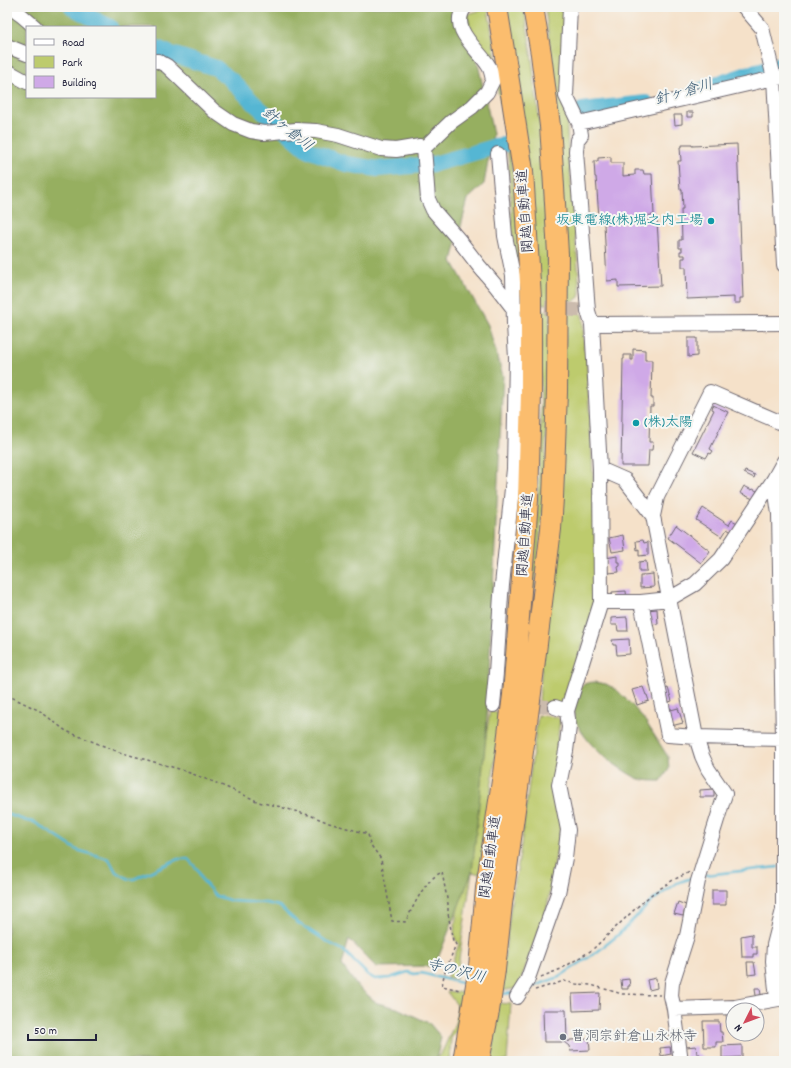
<svg xmlns="http://www.w3.org/2000/svg" width="791" height="1068" font-family="Dekko,'Klee One',sans-serif">
<rect width="100%" height="100%" fill="#f6f6f2"/>
<filter id="ink" filterUnits="userSpaceOnUse"><feTurbulence type="fractalNoise" baseFrequency=".025" numOctaves="2"/><feDisplacementMap in="SourceGraphic" scale="8" xChannelSelector="R" yChannelSelector="G"/><feConvolveMatrix kernelMatrix="1 2 1 2 8 2 1 2 1" color-interpolation-filters="sRGB"/></filter>
<filter id="wash" filterUnits="userSpaceOnUse"><feTurbulence type="fractalNoise" baseFrequency=".012" numOctaves="4" result="noise"/><feDisplacementMap in="SourceGraphic" scale="16" xChannelSelector="R" yChannelSelector="G"/><feGaussianBlur stdDeviation="0.9" result="paint"/><feColorMatrix in="noise" values="0 0 0 0 0 0 0 0 0 0 0 0 0 0 0 0 0 1.4 0 .05"/><feComposite in="paint" operator="in"/></filter>
<g filter="url(#wash)">
<rect width="100%" height="100%" fill="#f5e1c9"/>
<!-- green -->
<path fill="#bdcb6d" stroke="#707654" d="M506 7H524L530 44 542 142 550 304H540Z
M545 7H565L571 120 567 123V134L580 292 579 297 574 301 566 302 551 57Z
M488 8 510 147 519 238 523 304 514 302 513 239 507 138 500 99 491 66 474 45 463 17 471 13Z
M540 311H550L545 477 538 560 520 701 529 621 537 517 541 420Z
M567 311 579 312 582 315 583 320 584 349 586 352 593 475 596 576 594 605 565 704 539 703Z
M490 711 501 713 480 874 472 872 456 979 447 977 459 944 455 939 454 931Z
M538 715 557 717 560 720 558 736 557 779 561 824 547 907 518 988 500 991 512 897 519 860Z
M448 991 464 993 460 1025 451 1038 449 1061H435L443 1050 456 1021 457 1005 447 992Z
M498 1003 511 1004 507 1061H492Z"/>
<!-- forest -->
<path fill="#96af60" stroke="#5c684e" fill-rule="evenodd" d="M7 7H466L493 134 484 184 468 199 452 261 488 325 503 376 486 736 472 872 435 966 376 967 349 939 342 965 357 986 377 1003 397 1008 429 1023 441 1037 436 1061H7ZM27 27H155V97H27Z
M594 682 606 684 617 690 633 706 646 722 668 757 669 769 661 781C653 781 647 781 639 779 629 775 606 759 598 751 591 745 580 731 576 722 572 714 573 703 576 695 580 685 583 683 594 682Z"/>
<g fill="none" stroke-linecap="round" stroke-linejoin="round">
<!-- stream -->
<path stroke="#54b6d3" stroke-width="2.5" d="M7 814 27 821 34 822 77 850 109 859 116 872 129 879H134L178 859H188L198 870 202 880 216 896 232 901 266 903 279 906 298 923 331 944 343 950 368 975 375 979 390 978 408 972 414 974 421 973 469 985
M705 875 778 867
M529 988 559 977 597 952 617 936 652 901 677 883 694 877
M499 994 513 993"/>
<!-- river -->
<path stroke="#54b6d3" stroke-width="16" d="M72 7 90 17 110 27
M155 47 171 54 216 68 231 80 256 105 308 150 346 164 378 169 434 164 505 144
M697 91 750 73 761 71 784 64
M582 110 646 103"/>
</g>
<g id="blocks">
<!-- building -->
<path fill="#cfa9e7" d="M687 112H693V117H687Z
M674 115H682V124L675 125Z
M737 144 743 298H740V303H734V297L687 299 686 267H682V258H685V255H680V251H682V248H679V240H682L681 209H683L682 189 680 190 678 161H681L680 147H682V145H692V146Z
M611 157V163H623V176L635 175V170H643L644 174H652L654 215 639 216V221H657L661 286 618 287V280L607 281 604 224 632 222 631 217 599 218 596 177H595L594 161H598V158Z
M688 338H697V356L688 357Z
M633 349 645 350V360H652L651 398H653V406H650L649 442H653L652 450H649L648 466H621L623 359H624V355H631V360H633Z
M713 405 728 412 710 449 713 451 711 454 709 453 706 458 693 452 714 410 712 409Z
M745 471 755 475 754 478 744 473Z
M744 486 752 490 753 489 757 491 753 499 740 493Z
M703 508 729 525 732 520 739 524 733 533 727 529 722 537 696 520Z
M676 525 710 551 701 563 668 538Z
M623 535 625 550 612 552 609 538Z
M643 540 644 543 648 542V555L639 556V549L637 550 636 541Z
M617 556V562H620V566L618 567 619 572 608 573 606 558Z
M646 561 647 571H639V562Z
M653 574 654 587 640 588V576H643V575Z
M626 591 627 600 613 605 612 592Z
M657 609 658 624 648 625 647 610Z
M627 617 628 631H618L617 625H611V618Z
M629 639 630 654 617 655 616 645H613L612 640Z
M643 687 646 695H647L649 701 637 705 632 690Z
M668 688 672 701 663 704 659 691Z
M671 708V710L678 708 683 723 671 726 664 710Z
M714 789V797H700V790Z
M712 890H726V905H712Z
M678 902 686 905 683 916 674 914Z
M752 934V947H757V954H753V957H742L741 936Z
M778 946H784V954H778Z
M747 962H754L756 974 748 975Z
M656 978 657 988 649 990 647 980Z
M629 979 630 986H628V989H622L621 980Z
M755 988H760L761 995 756 996Z
M600 993 599 1010 573 1011 572 994Z
M543 1010H566L567 1040 569 1042 570 1040 589 1039 590 1050 570 1051 569 1046 564 1042H544Z
M733 1012V1023H727L726 1013Z
M703 1021H719L720 1032H722L723 1042H716V1047H704Z
M742 1045V1057L722 1058V1046Z
M696 1046 697 1054H700V1056H703V1059L705 1058 706 1061H685L686 1047Z
M670 1047 671 1054 661 1056 660 1048Z"/>
</g>
</g>
<g filter="url(#ink)">
<use href="#blocks" fill-opacity="0" stroke="#6c656d" stroke-width="1"/>
<g fill="none" stroke-linecap="round" stroke-linejoin="round">
<!-- minor-tunnel -->
<path stroke="#cbbbad" stroke-width="14" stroke-dasharray="14 7" stroke-linecap="butt" d="M524 306 588 311
M493 705 555 707"/>
<!-- minor casing -->
<g stroke="#6c656d" stroke-width="16">
<path id="minor" d="M10 7 21 15 35 27
M570 7 566 96 579 123 581 135 577 140 576 151 588 311 592 324 600 469 625 480 653 516 696 737 702 756 708 769 725 794 698 881 687 936 672 983 671 996 674 1009 681 1061
M744 7 762 28 774 78 784 265
M7 46 27 54
M155 61H158L167 66 214 111 233 124 251 131 264 133 296 130 316 131 338 135 381 149 396 150 420 146 424 148
M7 71 27 82
M579 123 774 78 784 77
M424 148 428 199 433 210 459 240 479 266 496 286 513 308 515 307
M424 148 451 122 472 107 487 92 493 80C492 75 491 69 488 65 478 49 448 28 465 7
M592 324 784 323
M600 469 601 602H641L669 599 695 584 721 559 774 479 784 461
M774 479 779 514 783 739V910L774 945 773 961 777 999
M653 516 657 497 710 392 784 424
M641 602 668 735 696 737 784 739
M493 705 496 673 501 595 514 469 516 358 514 325 513 275 505 236 498 154
M555 707 567 711
M517 997 527 981 558 893 565 858 568 830 559 785 566 751 569 727 567 711 601 602
M674 1009 735 1007 784 998"/>
</g>
<!-- highway casing -->
<g stroke="#6c656d" stroke-width="22">
<path id="highway" d="M479 967 486 888 503 774 513 695 528 500 531 393V298L523 171 507 68 497 7
M495 970 502 904 531 693 551 529 553 498 557 392 558 254 553 170 550 126 541 54 533 7
M463 1061 472 1009
M479 1061 489 1011"/>
</g>
<!-- path -->
<path stroke="#6c656d" stroke-width="1.5" stroke-dasharray="3 3" stroke-linecap="butt" d="M7 695 40 711 66 731 119 752 179 769 214 782 253 799 258 802 277 806 312 816 329 823 368 834 370 844 381 859 392 921 405 922C415 905 423 881 442 872L448 904V913L453 941 456 944 444 975 442 986 460 990
M541 977 561 969 592 950 636 908 652 894 673 880 690 872
M535 990 564 981 576 984 591 985 622 994 660 995"/>
<!-- minor -->
<use href="#minor" stroke="#fff" stroke-width="14"/>
<!-- highway -->
<use href="#highway" stroke="#fbbd6e" stroke-width="20"/>
<!-- highway-bridge casing -->
<g stroke="#6c656d" stroke-width="22" stroke-linecap="butt">
<path id="highway-bridge" d="M472 1009 479 967
M489 1011 495 970"/>
</g>
<!-- highway-bridge -->
<use href="#highway-bridge" stroke="#fbbd6e" stroke-width="20"/>
</g>
</g>
<!-- markers -->
<g fill="#0f9aa8" stroke="#f6f6f2" stroke-width="1.5">
<circle cx="711" cy="221" r="4"/>
<circle cx="636" cy="423" r="4"/>
</g>
<circle fill="#6b7280" stroke="#f6f6f2" stroke-width="1.5" cx="563" cy="1037" r="4"/>
<g text-anchor="middle" dominant-baseline="central" stroke-width="4" stroke-linejoin="round" paint-order="stroke">
<!-- street labels -->
<g font-size="14" fill="#22223b" stroke="#f6f6f2">
<text transform="translate(526 211) rotate(-94)">関越自動車道</text>
<text transform="translate(526 535) rotate(-86)">関越自動車道</text>
<text transform="translate(491 857) rotate(-82)">関越自動車道</text>
</g>
<!-- culture labels -->
<g font-size="14" fill="#0d838f" stroke="#f6f6f2" text-anchor="end">
<text x="703" y="221">坂東電線(株)堀之内工場</text>
<text x="644" y="423" text-anchor="start">(株)太陽</text>
</g>
<!-- worship labels -->
<g font-size="14" fill="#5b616d" stroke="#f6f6f2" text-anchor="start">
<text x="571" y="1037">曹洞宗針倉山永林寺</text>
</g>
<!-- water labels -->
<g font-size="15" font-style="italic" fill="#345670" stroke="#f6f6f2">
<text transform="translate(684 93) rotate(-16)">針ヶ倉川</text>
<text transform="translate(287 130) rotate(39)">針ヶ倉川</text>
<text transform="translate(456 972) rotate(14)">寺の沢川</text>
</g>
</g>
<!-- margin -->
<rect width="791" height="1068" fill="none" stroke="#f6f6f2" stroke-width="24"/>
<!-- legend -->
<rect x="26" y="26" width="130" height="72" fill="#f6f6f2" stroke="#a1a1a9"/>
<rect x="34" y="39" width="20" height="6" fill="#ffffff" stroke="#a1a1a9"/>
<text x="62" y="46" font-size="12" fill="#22223b">Road</text>
<rect x="34" y="56" width="20" height="12" fill="#bdcb6d" stroke="#a1a1a9"/>
<text x="62" y="66" font-size="12" fill="#22223b">Park</text>
<rect x="34" y="76" width="20" height="12" fill="#cfa9e7" stroke="#a1a1a9"/>
<text x="62" y="86" font-size="12" fill="#22223b">Building</text>
<!-- north arrow -->
<g transform="translate(745 1022) rotate(228)"><circle r="19" fill="#f6f6f2" stroke="#a1a1a9"/>
<path d="M0-3L7 15L0 10L-7 15Z" fill="#d1495b"/>
<text y="-6" font-size="11" font-weight="bold" text-anchor="middle" fill="#22223b">N</text>
</g>
<!-- scale -->
<path d="M28 1034v6h68v-6" fill="none" stroke="#22223b" stroke-width="2"/>
<text x="34" y="1034" font-size="12" fill="#22223b" stroke="#f6f6f2" stroke-width="3" paint-order="stroke">50 m</text>
</svg>
